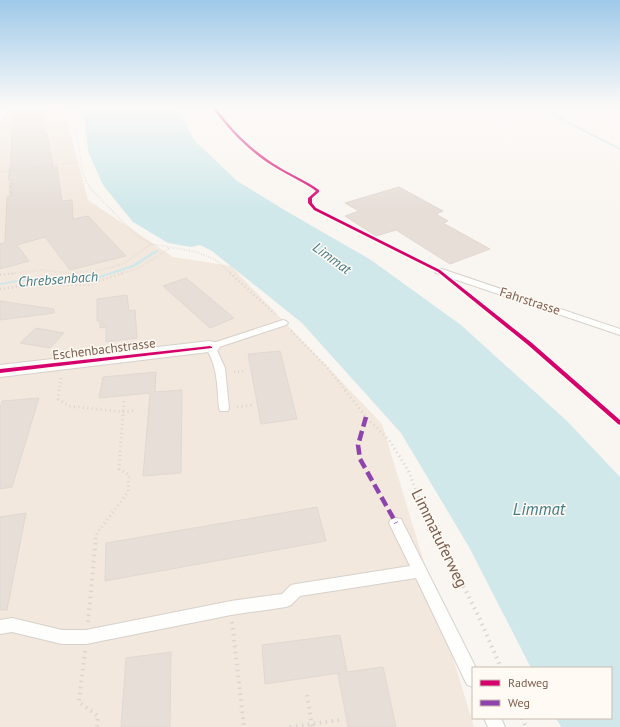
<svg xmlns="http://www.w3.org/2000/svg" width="620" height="727" font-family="'PT Sans',sans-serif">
<rect width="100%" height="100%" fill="#f9f5f0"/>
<!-- residential -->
<path fill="#f2e8de" d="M0 108H64L88 200 173 257 231 266 382 424 474 727H0Z"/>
<!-- water -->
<path fill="#d0e8ea" d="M80 108H176L195 141 236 180 286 211 371 260 461 325 567 421 620 477V727H561L556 718H611V668H531L469 547 401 433 302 323 212 251 200 245 191 247 168 243 133 222 103 185 88 151 85 124Z"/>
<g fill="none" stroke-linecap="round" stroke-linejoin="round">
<!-- stream -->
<path fill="#d0e8ea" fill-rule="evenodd" d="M541 108 620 148V150L537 108Z
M156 250H157L159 251 134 267 100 278 76 282 24 281 0 285V283L24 279 76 280 99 276 132 265Z"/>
</g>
<!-- building -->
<path fill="#e6ded7" stroke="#e2d8d2" d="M30 108H44V134H47L53 168 57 167 62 201 72 200 73 219 88 216 126 256 70 270 45 237 17 245 29 261 0 269V244L5 243 7 197 12 194 9 193 12 192 9 191 12 189 9 188 12 187 9 186 13 184 9 183 13 181 8 180 11 162 12 125 14 110Z
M399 187 443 211 436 214 448 221 443 223 490 249 450 264 396 230 376 236 345 216 359 211 345 203Z
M186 278 234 318 210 328 163 286Z
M127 295 129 311 135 310 137 338 106 342V327L100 328V321H97V299Z
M0 301 54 309V313L0 320Z
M36 328 64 333 50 348 20 343Z
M280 351 297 419 261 424 248 354Z
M156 372 155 392 182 390 181 473 143 476 150 393 99 398 103 377Z
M39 398 12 487 0 489V408L2 401Z
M317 507 326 541 105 581 106 543Z
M26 513 7 610H0V517Z
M340 635 347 672 383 667 396 727H348L338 674 340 673 265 684 262 645Z
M171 652 170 727H121L126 658Z"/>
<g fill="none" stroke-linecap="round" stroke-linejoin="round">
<!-- service casing -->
<g stroke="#d7d1cb" stroke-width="2">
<path id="service" d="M436 269H442L620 329V335L436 273 435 271Z
M283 320 286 321 288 323 286 325 216 348 225 368 229 408 228 411H220L219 408C217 386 218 366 205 347L207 345Z
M396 518 401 519 476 668H473V687L467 685 416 578 300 596 291 605 286 607 231 615 86 644H62L12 632 0 634V620L12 618 62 630H86L231 601 282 594 291 585 296 584 410 566 389 523 391 519Z
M484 718H501L505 727H488Z"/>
</g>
<!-- minor casing -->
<g stroke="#d7d1cb" stroke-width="2">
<path id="minor" d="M0 108H6L5 118 0 121Z
M210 341 217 343 220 347 217 351 0 377V365Z"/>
</g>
<!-- path-far4 -->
<path stroke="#dcd5d0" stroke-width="1.5" stroke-dasharray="0.5 1.5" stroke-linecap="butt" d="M72 108 83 174 87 182
M0 172 81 162"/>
<!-- path-far3 -->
<path stroke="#dcd5d0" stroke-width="2" stroke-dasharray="0.5 2" stroke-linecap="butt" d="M86 181 90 188 128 227 142 239 152 244 197 252 216 260 231 274
M8 274 41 270 69 273 101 270 123 264 151 244
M120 274 139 268 170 248"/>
<!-- path-far2 -->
<path stroke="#dcd5d0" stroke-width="2.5" stroke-dasharray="1 3" stroke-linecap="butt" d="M230 273 275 314
M0 275 16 273
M0 289 35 284 87 285 123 273
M291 331 327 367 346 391
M234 372 245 371
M59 391 61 378"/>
<!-- path-far1 -->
<path stroke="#dcd5d0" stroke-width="3" stroke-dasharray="1 3.5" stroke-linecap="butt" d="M59 390 58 399 69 406 124 412 136 410
M345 390 366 417 389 440 408 470 419 498 440 539
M237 407 252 405
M96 539 97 533 128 492 129 475 119 469 124 401"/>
<!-- path -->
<path stroke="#dcd5d0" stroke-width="4" stroke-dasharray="1.5 4.5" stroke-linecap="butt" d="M439 538 478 615 501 668
M88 622 96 538
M232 622 244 727
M85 651 79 702 98 716 97 727
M307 695 312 727
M522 718 526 727
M290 727 340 720"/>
<!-- service -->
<use href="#service" fill="#fefefd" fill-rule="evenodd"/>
<!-- minor -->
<use href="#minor" fill="#fefefd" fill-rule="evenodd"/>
<!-- quiet -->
<path stroke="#8e44ad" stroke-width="4.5" stroke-dasharray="10 4.5" stroke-linecap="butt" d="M366 417 358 445 360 459 396 523"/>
<!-- cycleway casing -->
<g stroke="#fffaf3" stroke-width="3">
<path id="cycleway" d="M213 108H216C233 132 254 152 279 167 292 175 307 181 319 190V192L312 198V203L316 208 440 270 532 343 620 420V425L618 424 528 345 438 272 314 210 308 203V198L316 191C304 182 291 177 278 169 252 154 231 133 213 108Z
M210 346 212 347V348L0 373V369Z"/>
</g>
<!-- cycleway -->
<use href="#cycleway" fill="#d6006c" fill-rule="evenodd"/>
</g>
<!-- sky -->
<linearGradient id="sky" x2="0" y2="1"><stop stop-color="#9ec9e9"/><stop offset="0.51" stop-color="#fcfaf8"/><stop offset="1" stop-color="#fcfaf8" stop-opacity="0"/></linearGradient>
<rect width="620" height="210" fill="url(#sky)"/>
<g text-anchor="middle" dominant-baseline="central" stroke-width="3" stroke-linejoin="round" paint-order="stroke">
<!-- street labels -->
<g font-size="13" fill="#7a5c4d" stroke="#fffaf3">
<text transform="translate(530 301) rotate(18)">Fahrstrasse</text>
<text transform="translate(104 349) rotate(-7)">Eschenbachstrasse</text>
</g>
<!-- water labels -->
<g font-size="14" font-style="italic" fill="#437c86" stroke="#fffaf3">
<text transform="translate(332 258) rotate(36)">Limmat</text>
<text transform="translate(58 279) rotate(-4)">Chrebsenbach</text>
</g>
<!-- near-street labels -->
<g font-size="16" fill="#7a5c4d" stroke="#fffaf3">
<text transform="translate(440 538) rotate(64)">Limmatuferweg</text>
</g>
<!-- near-water labels -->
<g font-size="17" font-style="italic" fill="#437c86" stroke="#fffaf3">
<text x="539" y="509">Limmat</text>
</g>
</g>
<!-- legend -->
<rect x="472" y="667" width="140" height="52" fill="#fffaf3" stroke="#cabbb1"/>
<rect x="480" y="680" width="20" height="6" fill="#d6006c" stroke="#cabbb1"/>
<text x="508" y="687" font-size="12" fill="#7a5c4d">Radweg</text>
<rect x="480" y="700" width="20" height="6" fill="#8e44ad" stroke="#cabbb1"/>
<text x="508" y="707" font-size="12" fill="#7a5c4d">Weg</text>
</svg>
